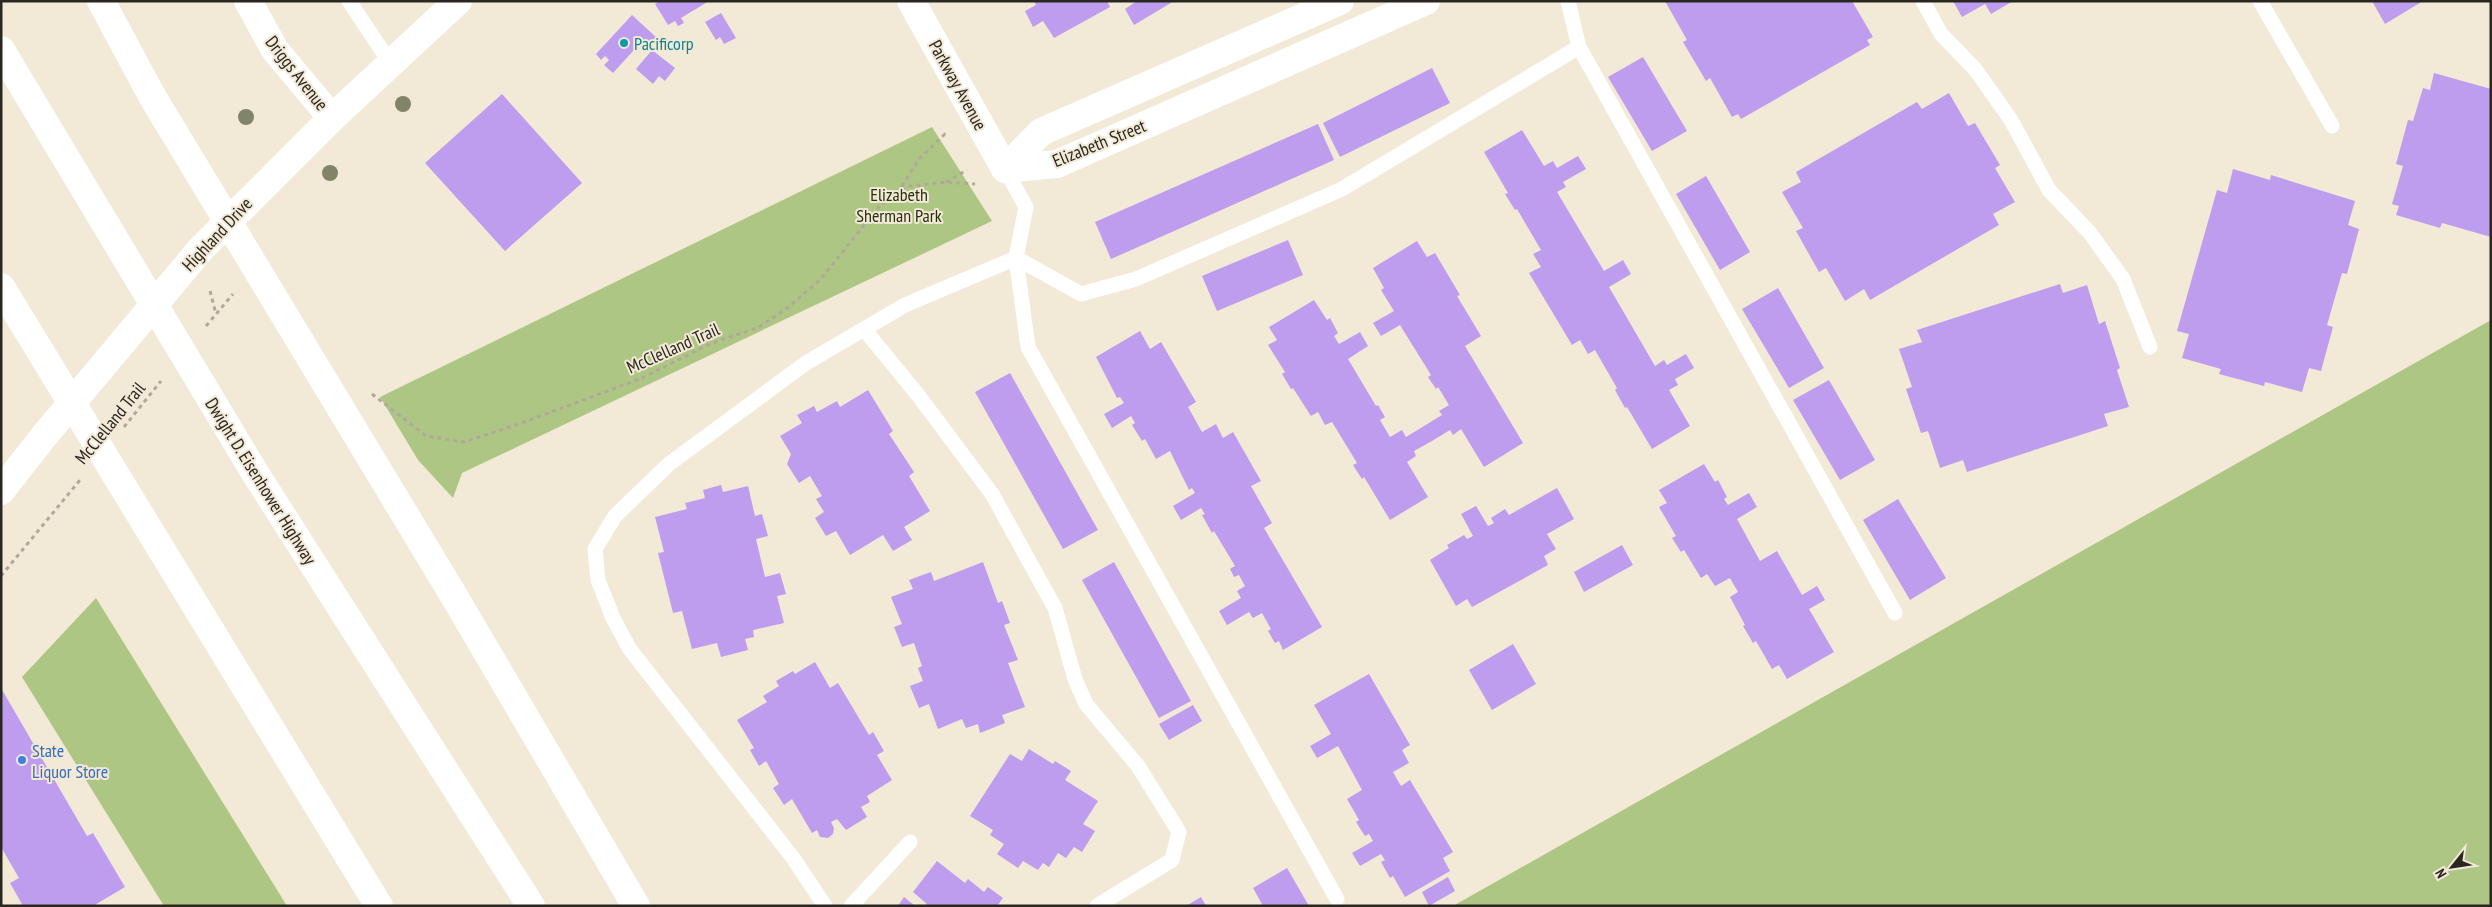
<svg xmlns="http://www.w3.org/2000/svg" width="2492" height="907" font-family="'PT Sans Narrow',sans-serif">
<rect width="100%" height="100%" fill="#f2e9d7"/>
<!-- green -->
<path fill="#aec683" d="M932 127 992 221 462 473 453 498 418 460 380 397Z
M2491 320V906H1453Z
M96 598 287 906H164L22 677Z"/>
<!-- building -->
<path fill="#be9def" d="M660 1H709L681 18 684 23 678 26 675 21 668 25 655 4Z
M1034 1H1107L1110 7 1054 38 1043 21 1033 27 1025 11 1036 5Z
M1137 1H1174L1134 25 1125 9Z
M1665 1H1852L1873 37 1867 40 1870 45 1741 119 1738 114 1732 117 1710 78 1706 81 1683 42 1687 40Z
M1953 1H2013L1991 14 1985 4 1962 17Z
M2372 1H2423L2385 24Z
M721 13 736 38 724 44 720 37 716 40 705 22Z
M632 15 657 38 650 46 643 40 613 73 604 65 609 60 605 56 601 60 596 54Z
M652 50 675 68 665 81 659 76 653 84 636 69Z
M1643 57 1687 131 1652 151 1608 77Z
M1432 68 1450 103 1340 157 1323 123Z
M2434 73 2491 89V237L2442 223 2440 228 2396 215 2399 206 2392 204 2403 166 2396 164 2408 120 2413 121 2423 88 2430 90Z
M1949 93 1968 126 1975 123 2000 165 1995 168 2015 202 1993 214 1999 225 1870 300 1864 289 1845 301 1826 268 1819 272 1796 231 1803 228 1782 192 1801 182 1796 172 1917 102 1922 109Z
M502 94 582 183 505 251 425 163Z
M1318 124 1334 160 1111 259 1095 222Z
M1522 130 1544 166 1553 161 1557 168 1578 156 1586 169 1563 182 1566 187 1557 192 1604 271 1623 260 1631 274 1609 287 1655 366 1664 360 1667 365 1686 354 1694 368 1675 379 1678 385 1669 390 1690 426 1652 449 1627 407 1625 408 1615 390 1617 388 1595 350 1588 354 1580 340 1572 345 1529 273 1541 267 1533 254 1541 250 1517 209 1515 210 1505 194 1508 193 1484 152Z
M2233 169 2270 180 2271 175 2355 201 2348 225 2359 229 2347 274 2342 273 2327 325 2333 327 2321 371 2309 368 2302 392 2265 382 2264 386 2219 374 2221 369 2182 358 2189 334 2177 331 2217 190 2227 193Z
M1706 176 1750 252 1720 270 1676 194Z
M1288 240 1303 275 1217 311 1202 276Z
M1417 241 1427 257 1435 253 1460 295 1457 296 1481 336 1465 346 1523 443 1484 467 1461 429 1453 435 1450 430 1432 441 1414 451 1416 456 1407 462 1428 497 1390 520 1364 477 1362 479 1353 465 1357 463 1332 422 1325 425 1318 412 1311 416 1293 388 1291 389 1282 374 1285 372 1268 345 1277 340 1269 327 1314 300 1327 320 1330 318 1338 333 1334 336 1339 344 1360 332 1368 346 1348 359 1376 406 1378 405 1385 417 1380 420 1390 437 1402 430 1406 437 1442 415 1439 411 1449 405 1438 387 1436 389 1428 377 1431 375 1400 325 1381 336 1373 323 1394 311 1381 290 1384 288 1373 268Z
M2060 284 2063 293 2087 285 2099 324 2105 321 2120 368 2117 370 2129 407 2104 414 2108 426 1967 472 1963 460 1940 468 1928 431 1921 433 1906 389 1912 387 1899 349 1922 342 1917 330Z
M1778 288 1824 368 1789 388 1742 309Z
M1140 331 1150 349 1161 342 1196 402 1188 407 1202 432 1216 424 1223 438 1233 432 1261 481 1251 486 1272 523 1264 528 1322 627 1283 650 1279 641 1275 643 1268 631 1271 629 1262 613 1253 618 1249 612 1227 625 1219 611 1241 598 1237 591 1245 586 1239 575 1234 577 1230 569 1235 566 1214 531 1212 533 1202 515 1205 514 1201 508 1181 520 1173 506 1195 493 1192 488 1189 490 1170 451 1156 459 1145 439 1142 441 1132 425 1135 423 1131 416 1112 428 1104 414 1124 403 1120 397 1117 398 1096 357Z
M1010 373 1098 530 1063 549 975 392Z
M1829 380 1875 460 1840 480 1793 400Z
M868 390 893 431 889 434 914 472 909 476 930 511 904 527 912 540 893 551 883 535 850 555 836 531 826 536 815 518 824 512 816 499 822 496 810 476 799 483 787 464 791 454 780 436 802 423 797 415 814 406 817 412 837 401 840 407Z
M1704 464 1715 482 1718 480 1727 497 1724 499 1728 505 1749 493 1757 507 1737 519 1760 561 1777 551 1802 595 1817 586 1825 600 1809 609 1834 652 1787 679 1779 665 1772 669 1756 641 1753 643 1743 626 1745 625 1730 597 1738 592 1730 578 1715 586 1707 574 1701 578 1684 550 1681 552 1672 538 1676 536 1659 507 1667 503 1659 490Z
M721 485 723 492 748 486 755 516 762 514 768 536 756 539 765 577 780 573 786 594 777 596 784 623 753 630 754 637 745 639 748 650 721 657 717 643 692 649 682 611 673 613 658 553 664 552 655 517 687 509 685 503 705 498 703 490Z
M1557 488 1574 519 1547 534 1556 549 1544 556 1548 565 1472 607 1467 599 1456 606 1430 560 1449 548 1447 545 1464 535 1467 539 1473 536 1461 514 1476 506 1488 526 1494 523 1491 518 1505 509 1509 515Z
M1898 499 1946 578 1910 600 1863 520Z
M1622 545 1633 565 1584 592 1574 572Z
M983 562 998 603 1002 601 1010 623 1004 625 1018 660 1008 663 1025 707 1002 715 1005 723 980 733 978 724 966 728 962 719 938 729 929 704 919 708 910 686 923 681 918 668 922 666 914 643 902 647 894 627 902 624 891 597 913 589 909 580 931 572 934 581Z
M1114 562 1191 701 1159 718 1082 580Z
M1513 644 1536 684 1492 710 1469 670Z
M815 662 830 688 838 683 869 735 873 732 884 751 877 755 892 780 867 796 870 802 861 807 867 817 846 830 837 819 831 822 834 828 833 834 828 838 820 837 817 830 812 833 792 799 784 805 773 788 779 784 766 761 759 766 750 750 754 748 737 720 767 702 763 696 779 686 776 681 793 671 795 674Z
M1369 674 1410 745 1402 750 1409 763 1393 772 1401 786 1410 780 1453 852 1443 858 1450 871 1405 897 1393 876 1390 878 1381 862 1385 860 1381 854 1360 866 1352 853 1373 841 1369 834 1365 836 1356 822 1359 820 1347 799 1362 790 1338 746 1317 758 1310 746 1331 734 1314 705Z
M1 688 87 836 93 833 125 887 93 906H23L10 883 19 878 1 847Z
M1193 705 1202 721 1169 740 1159 724Z
M1029 749 1053 764 1055 761 1071 771 1065 780 1098 801 1083 824 1095 831 1082 852 1074 847 1066 858 1058 853 1049 867 1043 863 1038 870 1023 861 1018 868 997 854 1004 844 990 835 993 830 970 816 1010 754 1022 761Z
M937 861 965 883 968 879 984 892 988 887 1003 898 997 906H926L927 904 913 892Z
M1287 868 1309 906H1263L1253 888Z
M1448 877 1455 891 1429 906 1422 892Z
M904 897 915 906H898Z
M1201 897 1206 906H1186Z"/>
<g fill="none" stroke-linecap="round" stroke-linejoin="round">
<!-- path -->
<path stroke="#b0a99b" stroke-width="3" stroke-dasharray="4 4" stroke-linecap="butt" d="M946 182 967 170
M902 186 919 159 945 134 946 136
M210 291 216 314
M206 326 233 294
M372 394 426 436 464 442 519 424 642 378 710 344 759 327 786 309 820 280 878 208 902 187 946 182 975 184
M124 427 161 381
M1 576 80 480"/>
<!-- service -->
<path stroke="#fff" stroke-width="15" d="M349 1 391 64
M1568 1 1579 47 1895 613
M1923 1 1941 34 1975 69 2011 120 2049 190 2090 233 2123 279 2150 347
M2260 1 2332 126
M1005 169 1026 207 1016 258 1028 347 1337 899
M864 329 918 395 992 494 1055 608 1075 679 1086 704 1138 766 1179 832 1172 860 1097 906
M825 906 793 858 629 648 613 618 598 580 595 549 615 516 669 464 806 363 905 305 1016 258 1081 294 1136 279 1342 189 1579 47
M851 906 910 842"/>
<!-- minor -->
<path stroke="#fff" stroke-width="28" d="M248 1 275 50 332 118
M911 1 1005 169
M1005 169 1057 164 1426 1
M1005 169 1041 132 1340 1"/>
<!-- tertiary -->
<path stroke="#fff" stroke-width="28" d="M1 491 44 436 200 250 332 118 458 1"/>
<!-- motorway -->
<path stroke="#fff" stroke-width="28" d="M101 1 152 96 454 596 636 906
M1 50 255 473 531 906
M1 287 379 906"/>
</g>
<!-- trees -->
<g fill="#828467">
<circle cx="403" cy="104" r="8"/>
<circle cx="246" cy="117" r="8"/>
<circle cx="330" cy="173" r="8"/>
</g>
<!-- markers -->
<circle fill="#0f9aa8" stroke="#f2e9d7" stroke-width="2" cx="624" cy="43" r="5"/>
<circle fill="#3f7fe0" stroke="#f2e9d7" stroke-width="2" cx="22" cy="760" r="5"/>
<g text-anchor="middle" dominant-baseline="central" stroke-width="4" stroke-linejoin="round" paint-order="stroke">
<!-- culture labels -->
<g font-size="18" fill="#0d838f" stroke="#f2e9d7" text-anchor="start">
<text x="634" y="43">Pacificorp</text>
</g>
<!-- street labels -->
<g font-size="18" fill="#2a2620" stroke="#f2e9d7">
<text transform="translate(297 73) rotate(52)">Driggs Avenue</text>
<text transform="translate(958 85) rotate(61)">Parkway Avenue</text>
<text transform="translate(1099 143) rotate(-22)">Elizabeth Street</text>
<text transform="translate(217 234) rotate(-47)">Highland Drive</text>
<text transform="translate(673 348) rotate(-24)">McClelland Trail</text>
<text transform="translate(110 423) rotate(-51)">McClelland Trail</text>
<text transform="translate(261 481) rotate(58)">Dwight D. Eisenhower Highway</text>
</g>
<!-- park labels -->
<g font-size="18" fill="#26310c" stroke="#f2e9d7">
<text x="899" y="194">Elizabeth<tspan x="899" dy="21">Sherman Park</tspan></text>
</g>
<!-- shop labels -->
<g font-size="18" fill="#366cbe" stroke="#f2e9d7" text-anchor="start">
<text x="32" y="750">State<tspan x="32" dy="21">Liquor Store</tspan></text>
</g>
</g>
<!-- border -->
<rect width="2492" height="907" fill="none" stroke="#2a2620" stroke-width="5"/>
<!-- north arrow -->
<g transform="translate(2452 867) rotate(240)" stroke="#f2e9d7" stroke-width="4" paint-order="stroke">
<path d="M0-4L9 19L0 12L-9 19Z" fill="#2a2620"/>
<text y="-8" font-size="14" font-weight="bold" text-anchor="middle" fill="#2a2620">N</text>
</g>
</svg>
